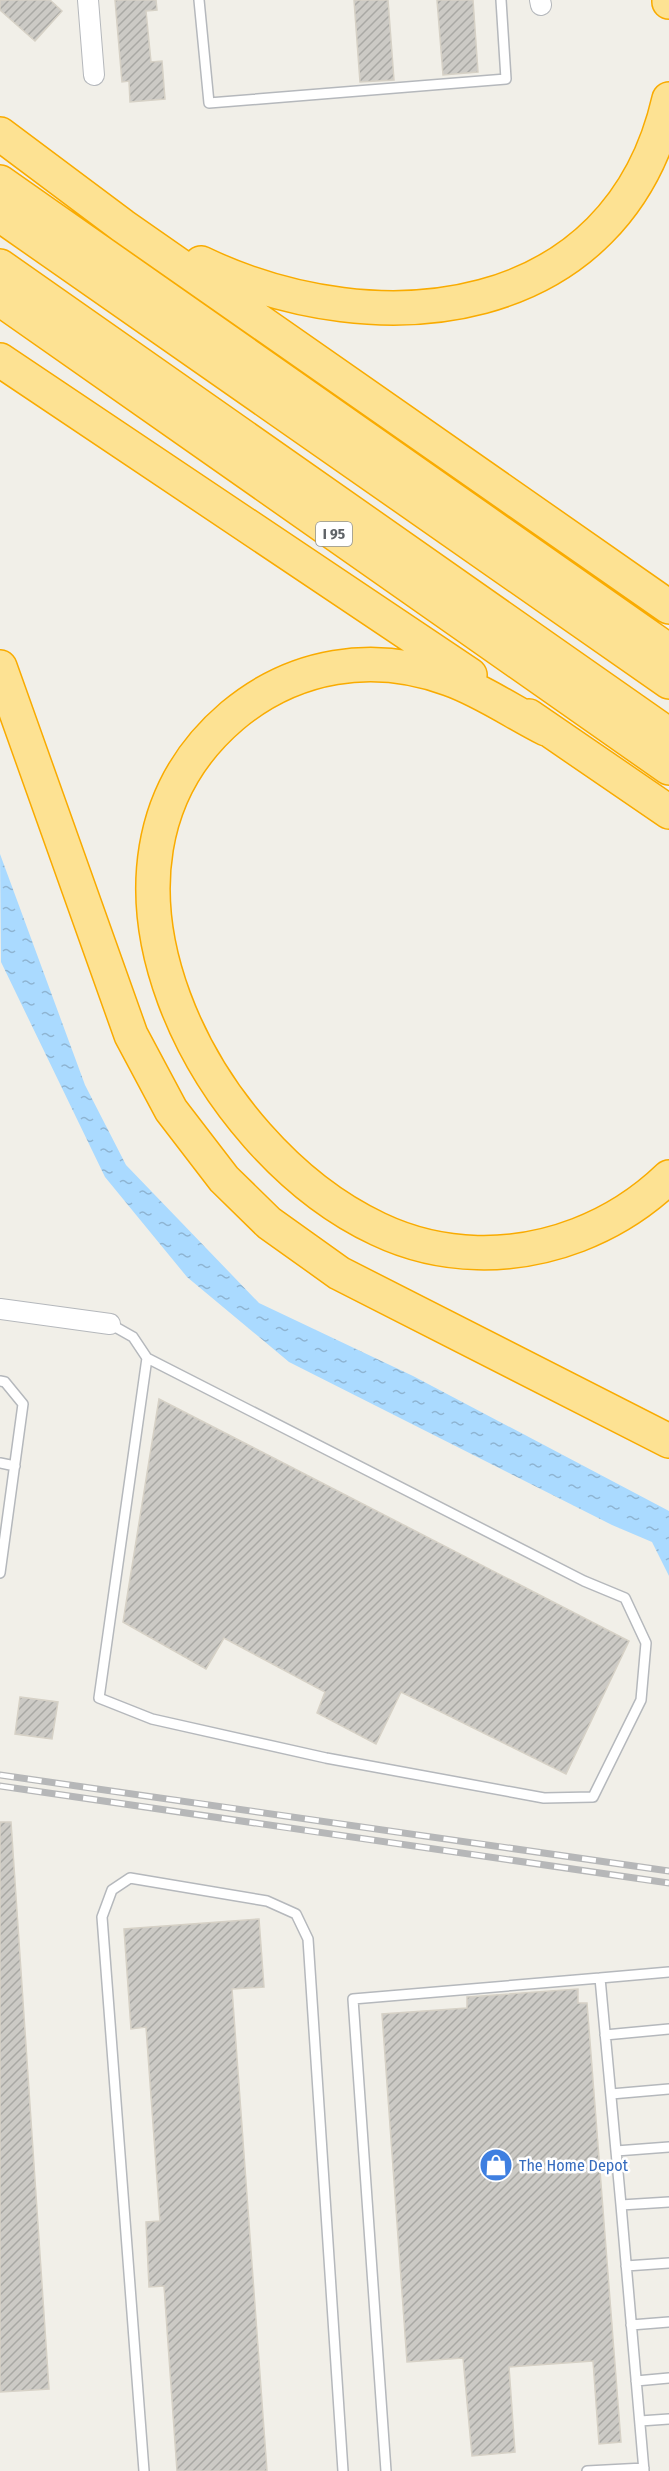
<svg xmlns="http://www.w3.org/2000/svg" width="669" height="2471" font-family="'Fira Sans Condensed',sans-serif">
<defs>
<pattern id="water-ripples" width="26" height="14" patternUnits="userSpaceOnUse" patternTransform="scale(1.5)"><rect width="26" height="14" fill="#aadaff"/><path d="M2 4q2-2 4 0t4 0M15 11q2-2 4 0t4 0" fill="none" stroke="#8eb4d2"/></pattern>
<pattern id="building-hatch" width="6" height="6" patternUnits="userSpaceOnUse" patternTransform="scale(1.5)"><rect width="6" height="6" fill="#cccac5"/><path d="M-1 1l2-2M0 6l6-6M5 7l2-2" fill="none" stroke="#a9a8a4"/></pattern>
</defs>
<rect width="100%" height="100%" fill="#f1efe8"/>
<!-- water -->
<path fill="url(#water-ripples)" d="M0 854 85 1085 126 1165 259 1303 413 1376 669 1511V1576L652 1542 612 1525 289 1362 187 1277 105 1177 1 962Z"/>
<!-- building -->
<path fill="url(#building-hatch)" stroke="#d6d1c6" stroke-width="1.5" d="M0 0H50L62 11 35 41 0 10Z
M115 0H156L157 10 146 11 151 62 162 61 165 99 130 102 129 81 122 82Z
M354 0H388L394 80 360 82Z
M437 0H473L478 72 443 75Z
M159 1399 629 1641 566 1774 401 1692 376 1744 317 1713 325 1692 224 1638 206 1669 123 1622Z
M20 1697 58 1702 52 1739 15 1734Z
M0 1822H11L49 2389 0 2392Z
M259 1919 264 1987 232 1989 267 2471H177L164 2286 149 2287 146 2222 160 2221 146 2027 131 2029 124 1929Z
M578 1989V2003H587L621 2442 599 2444 593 2361 509 2367 515 2452 472 2456 463 2358 407 2362 382 2014 467 2008V1997Z"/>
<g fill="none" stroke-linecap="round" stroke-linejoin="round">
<!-- lane casing -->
<g stroke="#b5b8bc" stroke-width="12">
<path id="lane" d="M199 0 209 103 506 79 501 0
M110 1324 133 1337 147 1358 584 1581 625 1598 646 1643 641 1700 593 1797 544 1798 326 1758 152 1719 99 1698 147 1358
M0 1381 5 1382 23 1404 0 1573
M0 1463 15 1466
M600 1978 669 1972
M605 2035 669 2029
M611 2094 669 2089
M616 2151 669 2147
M626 2266 669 2263
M631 2325 669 2322
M636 2381 669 2378
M640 2421 669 2419
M144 2471 102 1917 112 1890 130 1878 267 1901 296 1914 308 1939 343 2471
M386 2471 353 1999 600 1978 621 2205
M587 2471 644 2468
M644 2471 621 2205 669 2202"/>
</g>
<!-- street casing -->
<g stroke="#b5b8bc" stroke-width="22">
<path id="street" d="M88 0 94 75
M540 0 541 5
M0 1309 110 1324"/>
</g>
<!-- highway casing -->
<g stroke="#f9ab00" stroke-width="36">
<path id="highway" d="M669 0V2
M0 134 123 226 669 607
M0 182 669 651
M0 215 669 682
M201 263C379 348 618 322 669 99
M0 266 669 735
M0 299 669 768
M0 360 470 675
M0 667 131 1035 171 1110 224 1179 269 1223 339 1273 669 1441
M529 716 669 812
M546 729C514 713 483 691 449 679 373 651 294 664 232 716 56 866 205 1148 378 1229 441 1259 513 1260 578 1235 612 1222 643 1202 669 1177"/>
</g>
<!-- lane -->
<use href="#lane" stroke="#fff" stroke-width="9"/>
<!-- street -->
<use href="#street" stroke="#fff" stroke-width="20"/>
<!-- highway -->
<use href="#highway" stroke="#fde293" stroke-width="33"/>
<!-- rail casing -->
<g stroke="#b6b7b8" stroke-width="7">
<path id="rail" d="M0 1775 669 1871
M0 1786 669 1883"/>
</g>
<!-- rail -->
<use href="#rail" stroke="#fff" stroke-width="4.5" stroke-dasharray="14" stroke-linecap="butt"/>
</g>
<!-- icons -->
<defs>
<g id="shop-disc" transform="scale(1.725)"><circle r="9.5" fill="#3f7fe0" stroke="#fff"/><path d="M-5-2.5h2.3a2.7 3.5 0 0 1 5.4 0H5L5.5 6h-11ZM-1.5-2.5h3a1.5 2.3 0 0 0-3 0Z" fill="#fff"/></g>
</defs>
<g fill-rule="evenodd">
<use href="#shop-disc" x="496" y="2165"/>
</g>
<g text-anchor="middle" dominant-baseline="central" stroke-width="5" stroke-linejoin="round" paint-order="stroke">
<!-- shield labels -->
<rect fill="#fff" stroke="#8f9295" stroke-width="1.5" x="316" y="522" width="36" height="24" rx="4.5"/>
<g font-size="15" font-weight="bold" fill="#5f6368">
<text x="334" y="534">I 95</text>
</g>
<!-- shop labels -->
<g font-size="16" fill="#366cbe" stroke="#fff" text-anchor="start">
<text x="519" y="2165">The Home Depot</text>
</g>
</g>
</svg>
